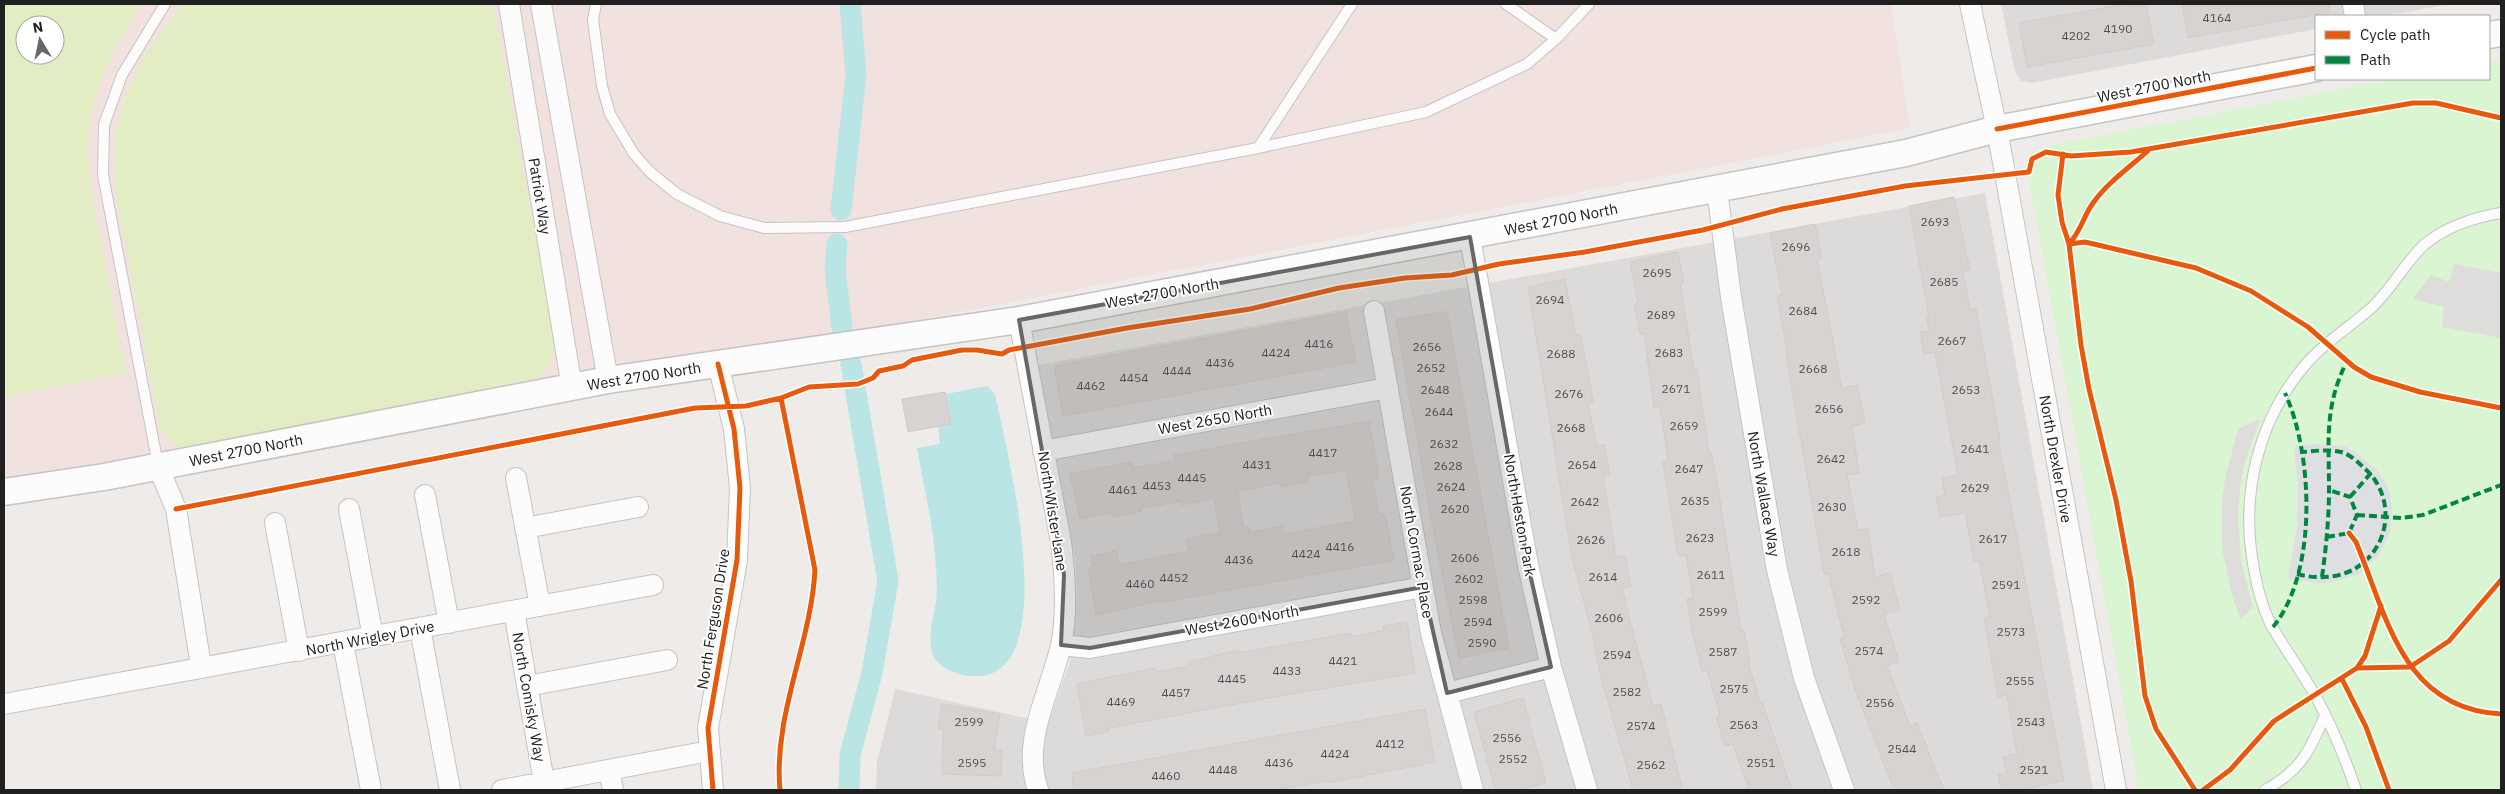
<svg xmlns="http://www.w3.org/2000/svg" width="2505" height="794" font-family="'IBM Plex Sans',sans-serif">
<rect width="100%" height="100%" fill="#eeebe8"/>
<!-- residential -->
<path fill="#dddbda" d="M2001 4H2450L2384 16H2316V29L2032 83 2021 81 2015 72Z
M1985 193 2093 790H876L877 762 895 689 1048 723 1069 665 1077 591 1075 557 1038 365Z"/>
<!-- military -->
<path fill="#f1e1df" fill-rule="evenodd" d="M4 4H1891L1910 128 608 380 4 494ZM25 25H55V55H25Z"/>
<!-- grass -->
<path fill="#e3edc4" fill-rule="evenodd" d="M4 4H142C118 38 92 90 89 132 86 170 94 205 101 242 109 285 117 329 126 373L4 397ZM25 25H55V55H25Z
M182 4H493L555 347C552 363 548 371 533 379L179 448 161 432 115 187V136L124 100 144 56Z"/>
<!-- park -->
<path fill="#d9f5d2" d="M2501 60V790H2139L2026 163 2033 152 2052 145 2394 79H2489V62Z"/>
<!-- parking -->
<path fill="#dedddc" d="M2454 264 2501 273V338L2442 327 2444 307 2413 299 2431 275 2449 282Z
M2260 419 2244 465 2240 489 2238 513 2241 561 2253 608 2240 619 2232 595 2222 548V500L2226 475 2238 429Z"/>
<!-- plaza -->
<path fill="#dedfe3" d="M2312 444 2344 446 2355 452 2376 469 2383 479 2390 492 2392 508 2390 534 2378 556 2359 574 2326 584 2288 579 2297 526 2298 485 2294 447Z"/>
<!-- water -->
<path fill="#b9e5e4" d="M987 386 995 394C1005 444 1072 697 963 675 952 672 938 667 933 655 927 638 933 619 936 602 937 591 937 579 936 568 934 528 924 488 917 448L940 444 938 426 951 424 946 394Z"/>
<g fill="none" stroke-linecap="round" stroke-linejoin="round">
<!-- canal -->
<path stroke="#b9e5e4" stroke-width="21" d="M841 210 856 74 850 4
M837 244 835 270 842 327
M849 790 850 755 872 673 888 581 851 364"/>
</g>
<!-- building -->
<path fill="#d7d3d0" stroke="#d1ccc9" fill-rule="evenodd" d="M2125 4H2146L2154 44 2027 67 2019 23Z
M2182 4H2329L2330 12 2188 38Z
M1954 197 1970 270 1963 271 1970 310 1976 309 2000 439H1998L2064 781 2020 790H2001L1998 775 2007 773 2003 757 2017 754 2007 695 1998 697 1984 618 1990 617 1979 560 1974 561 1965 513 1940 517 1936 497 1945 495 1942 478 1958 475 1935 352 1924 354 1920 332 1929 331 1927 318 1929 317 1909 206Z
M1815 224 1822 258 1817 259 1842 388 1857 385 1865 423 1852 426 1859 473 1847 475 1858 530 1868 529 1875 577 1890 573 1900 610 1884 614 1899 662 1887 665 1910 726 1917 723 1944 790H1894L1856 692 1840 639 1844 638 1828 573 1824 574 1786 355H1788L1777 296 1782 295 1770 233Z
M1678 252 1684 282 1680 283 1694 370 1697 369 1709 453 1711 452 1716 476 1741 631H1744L1750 661H1748L1760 703 1762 702 1792 790H1749L1733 744 1725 746 1716 717 1720 716 1707 670 1702 671 1692 631 1687 599 1693 598 1686 555 1678 556 1663 462 1668 461 1660 407 1654 408 1644 333 1640 334 1634 304 1638 303 1630 262Z
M1565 279 1576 335 1580 334 1588 372 1593 402 1588 403 1597 446 1604 444 1610 475 1603 476 1616 557 1625 556 1631 586 1622 588 1632 628 1653 706 1661 704 1683 790H1633L1602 681 1594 644H1595L1572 558 1528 287Z
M1346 312 1356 362 1063 416 1054 366Z
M1440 312H1447L1509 648 1459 658 1432 523 1396 320Z
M945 392 951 424 908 432 902 399Z
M1369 421 1379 478 1372 479 1380 515 1385 514 1394 560 1163 602V600L1096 615 1088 568 1093 567 1091 556 1116 551 1119 565 1189 551 1187 539 1220 533 1214 499 1182 505 1181 501 1141 508 1142 511 1113 517V512L1080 519 1070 474 1132 462 1133 468 1175 461 1174 455ZM1346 470 1355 521 1284 534 1282 526 1250 532 1249 527 1244 528 1237 491 1280 483 1281 487 1308 482V476Z
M1407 622 1415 673 1252 701 1109 728V731L1086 736 1077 684 1155 668 1156 672 1189 666 1188 662 1238 650V653L1351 633V637L1384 630 1383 626Z
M1523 698 1546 783 1518 790H1495L1474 712Z
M942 704 1000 714 994 750H1002L1001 776 942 774 943 729 938 728Z
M1425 709 1435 762 1328 783V781L1273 790H1074L1072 773Z"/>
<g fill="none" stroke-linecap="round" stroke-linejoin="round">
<!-- service casing -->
<g stroke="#c5c4c3" stroke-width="12">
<path id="service" d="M596 4 593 20 602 86 610 114 634 154 650 172 677 194 720 216 764 228 845 227 1258 148 1426 112 1527 64 1556 39 1589 4
M1506 4 1556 39
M1258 148 1352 4
M158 465 103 175 104 125 122 75 165 4
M2265 790C2300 771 2310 751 2325 715
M2356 790C2345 758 2332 726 2316 697 2302 672 2284 648 2270 623 2262 606 2257 587 2254 569 2240 496 2257 421 2306 364 2324 343 2348 328 2369 310 2391 291 2404 263 2425 244 2446 227 2475 217 2501 213"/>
</g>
<!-- minor casing -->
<g stroke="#c5c4c3" stroke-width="22">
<path id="minor" d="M509 4 572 388
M541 4 608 380
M1970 4 1997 129 2116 790
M2353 4 2355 16
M1717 190 1731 297 1777 570 1804 678 1844 790
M1470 237 1528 565 1551 667 1587 790
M1374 311 1431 633 1473 790
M1019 320 1061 542C1065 575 1068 612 1061 645 1050 694 1021 739 1038 790
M1043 451 1388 388
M158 466 176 509 201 666
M516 478 540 606
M425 495 449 623
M349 509 373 637
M275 523 299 651
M525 528 638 507
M514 611 544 782
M420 628 450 790
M343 643 371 790
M1061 645 1090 648 1423 587
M527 686 667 660
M1447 693 1551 667
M4 704 653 585
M609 770 613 790
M502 790 709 751
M713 790 708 728 737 560 740 488 734 429 718 364"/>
</g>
<!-- tertiary casing -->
<g stroke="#c5c4c3" stroke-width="29">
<path id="tertiary" d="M2489 35 2501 33
M4 492 104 477 608 380 1019 320 1906 153 1997 129 2316 68"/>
</g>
<!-- service -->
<use href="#service" stroke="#fcfcfc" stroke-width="10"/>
<!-- minor -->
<use href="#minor" stroke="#fcfcfc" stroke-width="20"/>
<!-- tertiary -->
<use href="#tertiary" stroke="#fcfcfc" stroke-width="26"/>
<!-- quiet -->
<path stroke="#00873e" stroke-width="4" stroke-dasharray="8 4" stroke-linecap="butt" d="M2350 497 2371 473
M2357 515 2402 518 2423 515 2501 485
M2327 537 2349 533 2357 515 2350 497 2329 490
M2297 574C2316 579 2338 579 2356 568 2393 545 2395 493 2363 467 2357 461 2349 454 2341 452 2329 449 2314 451 2303 452
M2322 577C2326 548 2329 519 2329 489 2329 440 2324 407 2347 361
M2273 627C2318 572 2313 454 2285 393"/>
<!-- cycleway casing -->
<g stroke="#fff" stroke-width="8">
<path id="cycleway" d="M1997 129 2316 68
M2063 154 2058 195 2062 222 2069 244 2081 345 2089 389 2116 500 2131 581 2145 696 2156 729 2195 790
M2069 244 2085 242 2196 268 2251 291 2308 327 2354 367 2371 377 2420 392 2501 408
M2069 244C2082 229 2083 217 2093 203 2108 182 2130 167 2150 149
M176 509 695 408 746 406 781 398 809 387 858 384 873 378 879 371 903 366 912 360 962 350H977L1002 354 1009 350 1127 328 1250 309 1339 288 1405 278 1452 275 1499 264 1585 252 1703 230 1782 209 1905 186 2029 172 2032 159 2046 152 2071 156 2131 152 2413 103H2436L2501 118
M2349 533 2356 542C2387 616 2402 709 2501 714
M2357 668 2410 667 2449 641 2501 580
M2342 679 2366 727 2389 790
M713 790 708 728 737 560 740 488 734 429 718 364
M780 790C773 715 811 644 815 570L781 398
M2203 790 2230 770 2274 721 2357 668 2365 656 2381 606"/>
</g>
<!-- cycleway -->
<use href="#cycleway" stroke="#e8590c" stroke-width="5"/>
</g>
<!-- marked area -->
<path fill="#686766" fill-opacity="0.2" stroke="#686766" stroke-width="4" stroke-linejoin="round" d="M1470 237 1528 565 1551 667 1447 693 1423 587 1090 648 1061 645 1064 575 1019 320Z"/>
<g text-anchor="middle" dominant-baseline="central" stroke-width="4" stroke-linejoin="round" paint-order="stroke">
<!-- number labels -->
<g font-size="12" fill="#4f4e4d">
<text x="2217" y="17">4164</text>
<text x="2118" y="28">4190</text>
<text x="2076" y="35">4202</text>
<text x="1935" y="221">2693</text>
<text x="1796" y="246">2696</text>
<text x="1657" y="272">2695</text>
<text x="1944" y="281">2685</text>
<text x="1550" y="299">2694</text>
<text x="1803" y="310">2684</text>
<text x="1661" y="314">2689</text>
<text x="1952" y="340">2667</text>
<text x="1319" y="343">4416</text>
<text x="1427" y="346">2656</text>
<text x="1276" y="352">4424</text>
<text x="1669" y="352">2683</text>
<text x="1561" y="353">2688</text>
<text x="1220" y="362">4436</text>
<text x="1431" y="367">2652</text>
<text x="1813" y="368">2668</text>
<text x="1177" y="370">4444</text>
<text x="1134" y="377">4454</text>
<text x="1091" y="385">4462</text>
<text x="1676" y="388">2671</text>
<text x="1435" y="389">2648</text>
<text x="1966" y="389">2653</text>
<text x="1569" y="393">2676</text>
<text x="1829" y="408">2656</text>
<text x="1439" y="411">2644</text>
<text x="1684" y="425">2659</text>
<text x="1571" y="427">2668</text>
<text x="1444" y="443">2632</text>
<text x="1975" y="448">2641</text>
<text x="1323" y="452">4417</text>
<text x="1831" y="458">2642</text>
<text x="1257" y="464">4431</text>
<text x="1582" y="464">2654</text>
<text x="1448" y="465">2628</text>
<text x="1689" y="468">2647</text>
<text x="1192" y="477">4445</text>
<text x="1157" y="485">4453</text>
<text x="1451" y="486">2624</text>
<text x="1975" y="487">2629</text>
<text x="1123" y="489">4461</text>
<text x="1695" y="500">2635</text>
<text x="1585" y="501">2642</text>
<text x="1832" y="506">2630</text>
<text x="1455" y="508">2620</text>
<text x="1700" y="537">2623</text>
<text x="1993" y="538">2617</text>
<text x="1591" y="539">2626</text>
<text x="1340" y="546">4416</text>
<text x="1846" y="551">2618</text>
<text x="1306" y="553">4424</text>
<text x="1465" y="557">2606</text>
<text x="1239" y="559">4436</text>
<text x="1711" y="574">2611</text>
<text x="1603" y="576">2614</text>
<text x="1174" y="577">4452</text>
<text x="1469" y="578">2602</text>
<text x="1140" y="583">4460</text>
<text x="2006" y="584">2591</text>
<text x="1473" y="599">2598</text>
<text x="1866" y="599">2592</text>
<text x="1713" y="611">2599</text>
<text x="1609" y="617">2606</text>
<text x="1478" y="621">2594</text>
<text x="2011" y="631">2573</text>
<text x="1482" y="642">2590</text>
<text x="1869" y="650">2574</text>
<text x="1723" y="651">2587</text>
<text x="1617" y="654">2594</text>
<text x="1343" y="660">4421</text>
<text x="1287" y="670">4433</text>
<text x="1232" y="678">4445</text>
<text x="2020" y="680">2555</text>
<text x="1734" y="688">2575</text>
<text x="1627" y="691">2582</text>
<text x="1176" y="692">4457</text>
<text x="1121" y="701">4469</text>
<text x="1880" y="702">2556</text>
<text x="969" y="721">2599</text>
<text x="2031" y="721">2543</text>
<text x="1744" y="724">2563</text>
<text x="1641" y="725">2574</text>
<text x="1507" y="737">2556</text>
<text x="1390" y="743">4412</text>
<text x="1902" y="748">2544</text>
<text x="1335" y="753">4424</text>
<text x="1513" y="758">2552</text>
<text x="972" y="762">2595</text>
<text x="1279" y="762">4436</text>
<text x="1761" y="762">2551</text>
<text x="1651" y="764">2562</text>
<text x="1223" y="769">4448</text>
<text x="2034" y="769">2521</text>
<text x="1166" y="775">4460</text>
</g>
<!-- street labels -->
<g font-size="15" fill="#202020" stroke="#fff">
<text transform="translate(2154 86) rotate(-11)">West 2700 North</text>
<text transform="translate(540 196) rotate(81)">Patriot Way</text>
<text transform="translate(1561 219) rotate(-11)">West 2700 North</text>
<text transform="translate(1162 293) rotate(-10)">West 2700 North</text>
<text transform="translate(644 376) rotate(-9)">West 2700 North</text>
<text transform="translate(1215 419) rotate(-10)">West 2650 North</text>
<text transform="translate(246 450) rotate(-11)">West 2700 North</text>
<text transform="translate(2056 459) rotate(80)">North Drexler Drive</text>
<text transform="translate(1764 494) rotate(80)">North Wallace Way</text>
<text transform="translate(1053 511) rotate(81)">North Wister Lane</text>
<text transform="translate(1520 515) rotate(80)">North Heston Park</text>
<text transform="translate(1417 552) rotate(80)">North Cormac Place</text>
<text transform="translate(713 619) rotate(-81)">North Ferguson Drive</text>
<text transform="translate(1242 620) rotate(-10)">West 2600 North</text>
<text transform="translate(370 638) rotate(-11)">North Wrigley Drive</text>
<text transform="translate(529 697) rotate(80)">North Comisky Way</text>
</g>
</g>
<!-- border -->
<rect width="2505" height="794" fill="none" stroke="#202020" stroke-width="10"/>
<!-- legend -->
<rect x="2315" y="15" width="175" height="65" fill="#ffffff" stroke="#a6a6a6"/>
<rect x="2325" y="31" width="25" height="8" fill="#e8590c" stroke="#a6a6a6"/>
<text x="2360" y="40" font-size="15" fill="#202020">Cycle path</text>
<rect x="2325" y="56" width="25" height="8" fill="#00873e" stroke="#a6a6a6"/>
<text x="2360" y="65" font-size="15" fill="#202020">Path</text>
<!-- north arrow -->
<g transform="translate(40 40) rotate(350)"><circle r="24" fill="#ffffff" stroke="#a6a6a6"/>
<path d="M0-4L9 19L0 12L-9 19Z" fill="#686766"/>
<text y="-8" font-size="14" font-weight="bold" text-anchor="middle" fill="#202020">N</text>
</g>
</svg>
